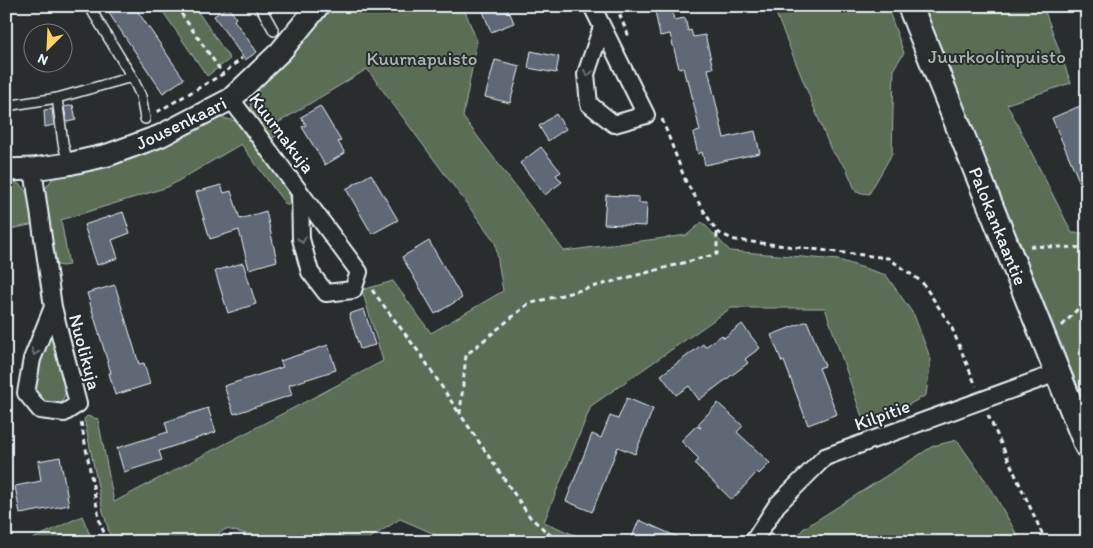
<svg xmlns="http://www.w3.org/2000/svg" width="1093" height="548" font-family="Itim,sans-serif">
<rect width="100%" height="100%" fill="#2a2d2e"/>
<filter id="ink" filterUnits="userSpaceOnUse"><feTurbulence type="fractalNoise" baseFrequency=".02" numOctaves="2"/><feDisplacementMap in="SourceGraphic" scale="10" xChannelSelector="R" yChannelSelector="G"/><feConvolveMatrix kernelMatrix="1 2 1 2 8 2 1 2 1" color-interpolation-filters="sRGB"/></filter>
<g filter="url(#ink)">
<!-- green -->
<path fill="#5b6d57" stroke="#a2afa8" d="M159 6H194L230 59 207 76Z
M329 6H463L477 41 463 117 564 251 687 235 702 222 730 251 839 260 886 275 914 315 931 360 926 395 896 412 862 417 825 308H731L591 406 544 522 591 542H453L400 519 364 542H274L272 540 226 529 205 542H112L103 511 85 423 84 419 87 416 98 419 114 502 383 361 362 290 393 281 431 333 503 291 495 242 367 69 276 124 282 132 273 138H270C260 125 244 111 253 94L301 42Z
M773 6H887L904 53 894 68 892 154 869 194 856 192 846 168 831 150Z
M924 6H1043L1071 83 1007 104 1072 233H1087V408Z
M223 118 240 122 285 181 291 201 289 205H286L241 144 168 187 61 220 69 265 62 266 57 265 44 200 46 188 52 179 214 119Z
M6 179C30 183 31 205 35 224L6 230Z
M51 326 55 329 66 392 61 405 43 406 32 395 34 378Z
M957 440 992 490 1021 542H793L803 529 933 446Z
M82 516 93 542H26Z"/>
<!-- building -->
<path fill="#616876" stroke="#e8f1f8" d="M104 6H134L184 79 163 93Z
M228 6 236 18 234 20 257 52 245 60 214 16Z
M481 6H507L514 23 491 32Z
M654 6H671L674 20 685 18 688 31 691 30 693 37 705 35 713 68 708 69 724 138 755 131 760 153 705 165 702 152 698 154 693 133 700 131 688 79 686 80 683 67 679 68 670 34 660 36Z
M531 51 559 57 556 73 528 68Z
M495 60 520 66 510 103 485 97Z
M1087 103V199L1052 118Z
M73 105 76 120 67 122 64 107Z
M320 106 341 141 338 142 345 153 325 165 302 127 306 125 301 117Z
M52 109 54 125 45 127 44 110Z
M556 114 566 129 548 141 539 126Z
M541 147 561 172 556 175 562 182 545 195 520 163Z
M371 174 398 220 372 234 346 189Z
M221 185 224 193 231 191 240 219 266 211 277 261 249 269 239 230 210 239 196 192Z
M606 195 639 197V203H647L646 226 604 224Z
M123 212 130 233 112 240 118 258 97 265 84 225Z
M429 241 462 298 435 314 402 257Z
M243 263 256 304 228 313 215 271Z
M115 285 139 364 144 363 150 384 115 395 109 373H111L87 293Z
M364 309 375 345 360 349 349 314Z
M807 321 825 366 819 368 837 414 808 425 784 361 782 362 771 335Z
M742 324 760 348 745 359 748 363 699 400 689 386 676 395 661 375 703 344 705 347 722 335 724 338Z
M328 345 336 370 289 385 292 395 234 414 224 386 283 367 280 361Z
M627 398 653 409 635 454 618 447 592 512 566 501 592 434 601 438 610 416 618 419Z
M718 403 743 426 737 432 770 463 759 474 757 472 732 500 695 464 699 459 681 441 696 426 701 428 698 424Z
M208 408 216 432 159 451 162 460 124 472 117 448 168 432 165 422Z
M60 457 69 505 20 514 15 486 41 481 38 461Z
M639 520 689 542H630Z"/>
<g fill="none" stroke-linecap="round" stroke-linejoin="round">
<!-- service casing -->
<g stroke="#e8f1f8" stroke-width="12">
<path id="service" d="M89 6 132 77
M260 6 274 31
M57 98 63 143 68 164
M6 106 57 98 132 77 141 96 145 119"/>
</g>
<!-- minor casing -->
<g stroke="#e8f1f8" stroke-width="20">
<path id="minor" d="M592 6 646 115 614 124 589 104 586 74 602 27
M231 99 359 272 353 290 326 293 310 272 301 239 300 192
M33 169 53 307 78 404 64 413 40 410 26 393 32 359 53 307
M753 542 777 505 825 457 1057 373"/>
</g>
<!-- tertiary casing -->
<g stroke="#e8f1f8" stroke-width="25">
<path id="tertiary" d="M6 170 33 169 68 164 108 155 160 136 231 99 281 51 318 6"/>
</g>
<!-- secondary casing -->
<g stroke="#e8f1f8" stroke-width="28">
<path id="secondary" d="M910 6 1087 446"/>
</g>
<!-- path -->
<path stroke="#e8f1f8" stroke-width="3" stroke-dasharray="5 4" stroke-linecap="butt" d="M176 6 223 74
M616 6 629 37
M157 112 223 74 242 58
M662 119 686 182 717 232 735 240 888 258 922 282 951 326 976 386
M1030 246 1087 248
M372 290 421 355 459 413
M1062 326 1087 299
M988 415 1046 542
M81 422 100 523 108 542
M558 542 530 517 460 414 466 355 528 304 717 254V232"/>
<!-- service -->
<use href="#service" stroke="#2a2d2e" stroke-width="9"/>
<!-- minor -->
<use href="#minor" stroke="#2a2d2e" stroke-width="16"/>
<!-- tertiary -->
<use href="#tertiary" stroke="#2a2d2e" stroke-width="21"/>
<!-- secondary -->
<use href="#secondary" stroke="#2a2d2e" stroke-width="24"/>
</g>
<!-- one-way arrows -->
<defs><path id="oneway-chevron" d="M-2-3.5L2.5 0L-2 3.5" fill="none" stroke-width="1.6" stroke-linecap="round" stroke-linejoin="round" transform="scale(1.25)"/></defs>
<g stroke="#6c7275">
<use href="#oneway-chevron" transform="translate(588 73) rotate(98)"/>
<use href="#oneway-chevron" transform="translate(302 240) rotate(81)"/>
<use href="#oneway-chevron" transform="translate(35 352) rotate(110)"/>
</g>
</g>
<g text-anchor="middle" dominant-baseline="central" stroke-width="4" stroke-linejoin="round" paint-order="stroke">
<!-- park labels -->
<g font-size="19" fill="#a9b6b0" stroke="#2a2d2e">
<text x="997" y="56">Juurkoolinpuisto</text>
<text x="422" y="58">Kuurnapuisto</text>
</g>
<!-- street labels -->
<g font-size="19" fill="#e8f1f8" stroke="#2a2d2e">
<text transform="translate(181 123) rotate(-26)">Jousenkaari</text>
<text transform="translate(282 133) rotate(53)">Kuurnakuja</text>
<text transform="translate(998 226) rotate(68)">Palokankaantie</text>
<text transform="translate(85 352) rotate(75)">Nuolikuja</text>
<text transform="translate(882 415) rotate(-20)">Kilpitie</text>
</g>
</g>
<!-- margin -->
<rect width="1093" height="548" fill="none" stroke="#2a2d2e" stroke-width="25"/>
<rect x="12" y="12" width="1068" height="523" fill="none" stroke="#e8f1f8" stroke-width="2" filter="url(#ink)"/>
<!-- north arrow -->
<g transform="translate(48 48) rotate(204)"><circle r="24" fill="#2a2d2e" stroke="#767b7f"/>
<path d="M0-4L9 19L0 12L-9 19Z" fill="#ffd166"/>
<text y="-8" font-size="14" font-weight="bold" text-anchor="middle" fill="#e8f1f8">N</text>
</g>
</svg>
